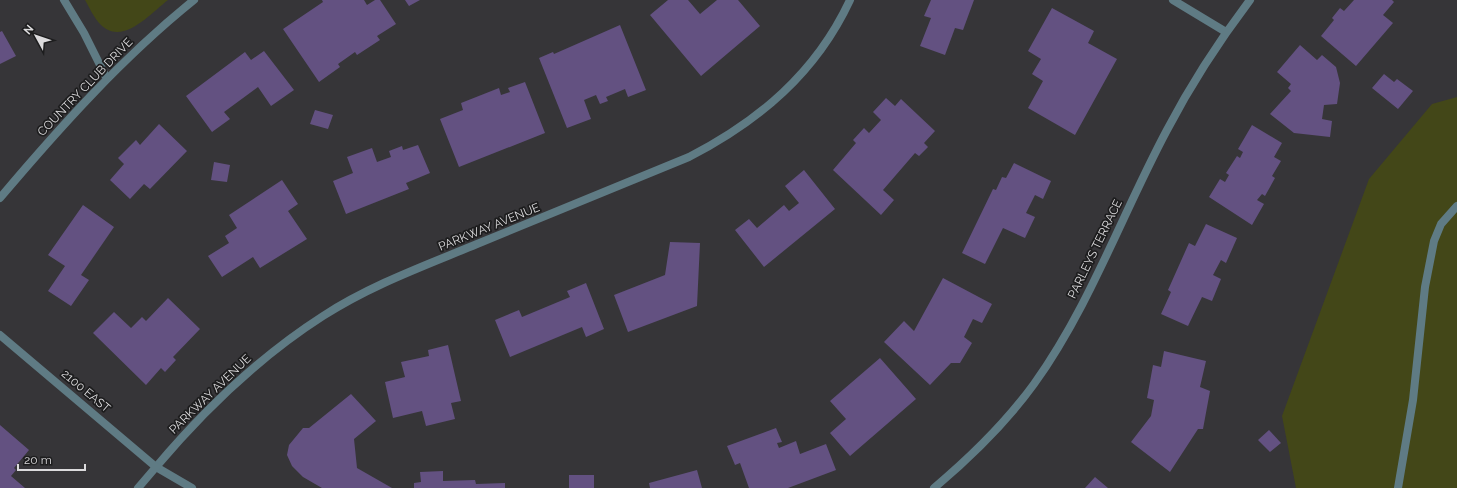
<svg xmlns="http://www.w3.org/2000/svg" width="1457" height="488" font-family="Raleway,sans-serif">
<rect width="100%" height="100%" fill="#363538"/>
<!-- green -->
<path fill="#434718" d="M85 0H168C150 14 122 47 100 24 94 18 89 7 85 0Z
M1457 97V488H1296L1282 416 1369 179 1432 104Z"/>
<!-- building -->
<path fill="#635181" d="M322 0H364L367 5 375 0H380L396 24 377 36 380 40 357 55 355 52 338 64 340 67 319 82 283 29 323 2Z
M405 0H420L409 6Z
M668 0H688L700 14 717 0H738L760 26 701 76 650 15Z
M931 0H974L963 30 955 28 945 55 920 46 931 18 924 16Z
M1354 0H1392L1394 2 1383 15 1393 23 1356 66 1321 36 1334 20 1332 18 1340 8 1344 11Z
M1052 8 1094 31 1088 43 1117 59 1075 135 1028 108 1043 81 1032 74 1041 59 1028 51Z
M620 25 646 90 628 97 625 89 606 97 608 101 600 104 596 95 584 100 591 119 567 128 539 58 553 52 554 54Z
M2 31 16 56 0 64V32Z
M1300 45 1317 60 1322 55 1336 67 1340 83 1337 104 1324 105 1322 119 1332 121 1330 137 1294 133 1270 114 1291 91 1288 88 1291 84 1277 72Z
M264 51 294 90 271 106 258 87 224 112 230 119 212 132 186 96 245 52 251 60Z
M1384 74 1394 82 1397 79 1413 91 1398 109 1372 88Z
M525 82 545 133 459 167 440 119 463 110 461 103 499 88 501 95 510 92 508 88Z
M886 98 895 106 901 99 935 131 924 143 928 147 919 156 915 153 883 190 894 200 881 215 833 170 856 143 853 140 864 128 869 133 881 120 873 112Z
M315 110 333 115 328 129 310 124Z
M159 124 187 151 150 189 144 184 130 199 110 180 124 164 118 158 136 140 140 145Z
M1252 125 1282 143 1274 157 1281 161 1272 176 1275 178 1265 196 1262 194 1257 200 1264 204 1252 225 1209 197 1220 179 1225 182 1229 175 1226 173 1237 156 1240 158 1243 152 1238 149Z
M418 145 430 173 406 183 409 189 346 214 333 181 353 173 347 157 372 148 377 162 391 157 389 151 402 146 403 150Z
M214 162 230 165 227 182 211 180Z
M1014 163 1051 181 1043 199 1035 195 1026 213 1035 217 1025 238 1003 228 985 264 962 253 993 189 996 190 1002 177 1006 178Z
M804 170 835 209 764 267 735 230 749 219 757 228 784 205 789 211 799 203 785 186Z
M282 180 298 204 288 211 307 239 260 268 253 257 222 277 208 256 229 243 225 236 237 228 229 215Z
M83 205 114 227 81 275 89 280 71 306 48 291 65 266 48 255Z
M1206 224 1237 238 1226 263 1221 260 1213 275 1221 279 1212 301 1202 297 1188 326 1161 314 1171 292 1168 290 1189 243 1195 246Z
M670 242 700 243 697 306 628 332 614 295 665 275Z
M943 278 992 304 982 323 973 319 964 337 972 343 960 363H951L930 385 884 342 904 321 914 331Z
M586 283 604 329 586 337 582 327 510 357 495 320 519 310 522 317 570 297 567 291Z
M168 298 200 329 173 357 176 360 165 372 161 368 146 385 93 333 114 312 131 328 142 317 146 321Z
M448 345 461 401 451 403 455 419 426 426 422 411 393 418 385 382 405 377 401 362 429 356 428 350Z
M1164 351 1206 361 1200 387 1210 391 1203 429H1198L1170 472 1131 442 1151 416 1154 400 1147 398 1153 365 1161 367Z
M880 358 916 399 850 456 830 433 846 419 830 401Z
M351 394 376 421 354 439 357 468 392 488H322L303 477 292 466 287 455 289 445 303 428H309Z
M0 425 29 450 14 468 16 470 11 476 25 488H0Z
M776 428 782 442 777 443 779 448 796 441 800 454 826 444 836 470 788 488H749L740 463 735 465 727 446Z
M1269 430 1281 443 1270 452 1258 440Z
M697 470 702 488H650L649 483Z
M443 471V481L475 480 476 484 505 483V488H414V483L421 482 420 472Z
M569 475H594V488H569Z
M1095 477 1108 488H1085Z"/>
<g fill="none" stroke-linecap="round" stroke-linejoin="round">
<!-- service -->
<path stroke="#5f7b84" stroke-width="8" d="M1398 488 1413 400 1425 287 1434 241 1441 224 1457 206"/>
<!-- minor -->
<path stroke="#5f7b84" stroke-width="8" d="M64 0 84 33 107 79
M1173 0 1226 32
M0 198C60 127 122 58 194 0
M192 488 156 467C205 409 259 357 323 316 371 285 424 266 477 244 547 215 618 186 689 157 759 121 816 73 850 0
M934 488C972 456 1005 424 1034 384 1090 306 1122 214 1167 130 1191 84 1219 41 1250 0"/>
<!-- tertiary -->
<path stroke="#5f7b84" stroke-width="8" d="M0 335 156 467 138 488"/>
</g>
<g text-anchor="middle" dominant-baseline="central" stroke-width="3.5" stroke-linejoin="round" paint-order="stroke">
<!-- street labels -->
<g font-size="12" fill="#dcdbdd" stroke="#1d1d1e">
<text transform="translate(85 87) rotate(-46)">COUNTRY CLUB DRIVE</text>
<text transform="translate(489 227) rotate(-22)">PARKWAY AVENUE</text>
<text transform="translate(1095 249) rotate(-64)">PARLEYS TERRACE</text>
<text transform="translate(86 391) rotate(40)">2100 EAST</text>
<text transform="translate(210 394) rotate(-44)">PARKWAY AVENUE</text>
</g>
</g>
<!-- north arrow -->
<g transform="translate(36 36) rotate(310)" stroke="#1d1d1e" stroke-width="3" paint-order="stroke">
<path d="M0-3L7 15L0 10L-7 15Z" fill="#dcdbdd"/>
<text y="-6" font-size="11" font-weight="bold" text-anchor="middle" fill="#dcdbdd">N</text>
</g>
<!-- scale -->
<path d="M18 464v6h67v-6" fill="none" stroke="#dcdbdd" stroke-width="2"/>
<text x="24" y="464" font-size="12" fill="#dcdbdd" stroke="#1d1d1e" stroke-width="3" paint-order="stroke">20 m</text>
</svg>
